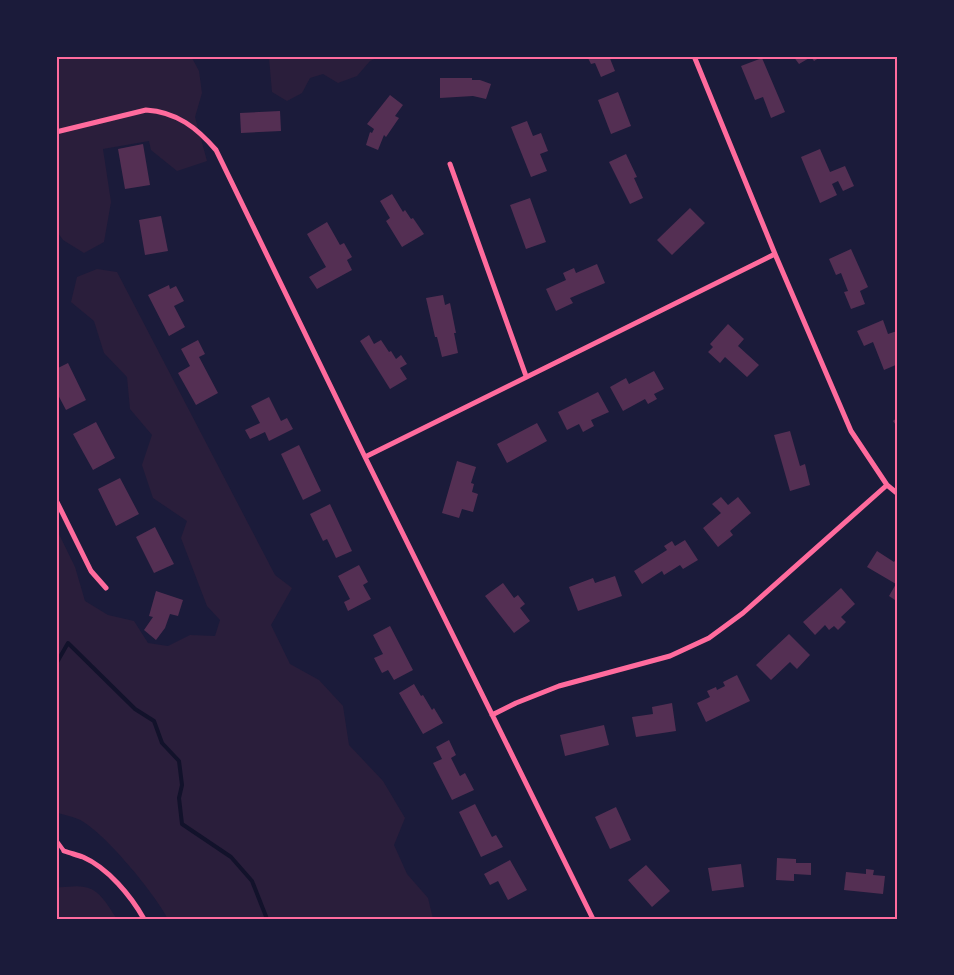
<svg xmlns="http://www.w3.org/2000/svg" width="954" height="975" font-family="'Titillium Web',sans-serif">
<rect width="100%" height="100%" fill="#1b1b3a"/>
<!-- green -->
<path fill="#2a1e3b" d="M56 56H194L192 58 199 71 202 93 195 117 207 161 177 171 151 150 149 141 103 149 111 202 104 242 84 253 63 240 56 230Z
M267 56H381L370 61 357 76 338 83 323 74 310 78 302 93 287 101 272 92 269 58Z
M97 269 117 272 275 575 292 588 271 625 290 664 319 680 343 706 349 745 383 781 405 818 394 845 407 874 428 898 433 919H168C156 895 102 829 78 819 71 816 63 815 56 812V528L75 567 85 601 108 615 134 621 148 643 168 646 190 635 215 636 220 620 207 606 181 538 187 521 153 498 142 465 152 435 130 409 127 377 104 353 94 321 71 302 77 277Z
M56 887C65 888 75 885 84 887 100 889 108 906 117 919H56Z"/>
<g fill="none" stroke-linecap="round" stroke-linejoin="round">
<!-- stream -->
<path stroke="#12122b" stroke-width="4" d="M56 664 68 643 135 709 154 721 162 743 179 761 182 785 179 798 182 824 231 857 252 881 267 919"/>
</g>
<!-- building -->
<path fill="#542f53" d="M421 56H438V58L425 59Z
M587 56H609L615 71 601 77 595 63 591 64Z
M793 56H822L814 61 811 57 799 64Z
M762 58 785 112 771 118 763 97 755 100 741 66Z
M440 78H472V80H480L491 84 486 99 473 96 440 98Z
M618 92 631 126 611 134 598 100Z
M390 95 403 105 395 116 399 118 386 137 384 135 378 150 366 145 370 132 372 133 374 129 367 124Z
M280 111 281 131 241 133 240 113Z
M527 121 533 136 541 133 548 151 540 154 547 171 531 177 511 127Z
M143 144 150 185 125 189 118 149Z
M820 149 830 172 845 166 854 186 843 191 838 181 832 184 837 195 820 203 801 157Z
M626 154 637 177 634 178 643 198 630 204 609 162Z
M392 194 403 212 405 210 411 219 413 218 424 234 402 247 386 221 390 218 380 201Z
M530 198 546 242 526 249 510 205Z
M690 208 705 223 672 255 657 240Z
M161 216 168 251 145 255 139 220Z
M327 222 340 245 344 243 352 257 347 260 352 270 317 289 309 277 326 267 307 234Z
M851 249 868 287 860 291 865 304 851 309 844 292 848 291 841 273 836 275 829 259Z
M597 264 605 283 570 298 573 303 556 311 546 289 566 280 563 273 574 268 576 273Z
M169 285 170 289 176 286 184 301 174 306 185 327 169 336 148 295Z
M443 295 445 305 450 303 456 333H454L458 353 442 357 437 337H435L426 298Z
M883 320 888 334 897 331 898 334V364L884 370 873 342 864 346 857 331Z
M728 324 744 339 738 346 759 365 747 377 725 357 720 363 708 352 713 347 710 344Z
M369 335 374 344 381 340 389 352 391 351 396 359 401 355 407 364 400 368 407 379 390 389 360 341Z
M198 340 205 354 199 357 218 393 196 405 178 373 190 366 181 349Z
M68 363 86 400 66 410 56 391V369Z
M654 371 664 389 654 394 657 399 648 404 645 399 623 411 610 387 626 378 629 384Z
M598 392 609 412 591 420 594 426 583 432 579 424 567 430 558 412Z
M269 397 281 421 287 418 293 429 269 441 265 432 250 439 245 430 260 423 251 406Z
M898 417V428L893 421Z
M96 422 115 458 93 470 73 434Z
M537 423 547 441 507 463 497 444Z
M790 431 800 466 805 464 810 485 790 491 774 435Z
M299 445 321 491 303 500 281 454Z
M457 461 476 467 471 483 474 484 472 492 478 494 473 512 462 509 459 518 442 513Z
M120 478 139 514 116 526 98 489Z
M721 497 728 505 738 497 751 513 730 531 733 535 718 547 703 528 721 513 712 504Z
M330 504 352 551 336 558 327 539 323 541 310 514Z
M155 527 174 564 154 573 136 537Z
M685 540 698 560 683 569 680 565 664 575 662 571 642 584 634 571 667 550 664 546 672 541 675 546Z
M877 551 894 562 898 556V602L889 596 896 584 867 567Z
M359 565 368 582 363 585 371 599 348 611 344 602 350 599 338 576Z
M615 576 622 596 578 611 569 587 593 578 595 583Z
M503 583 514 598 518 595 525 604 520 608 530 621 514 633 485 596Z
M841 588 855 604 841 617 846 622 838 630 834 626 829 630 825 625 815 635 803 622Z
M156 591 183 600 178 616 170 614 165 628 156 640 144 630 153 617 149 616Z
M390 626 413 670 394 680 388 670 382 673 374 658 383 654 373 635Z
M789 634 810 655 797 669 790 662 771 680 756 665Z
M737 675 750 701 706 722 697 703 710 697 707 691 716 687 717 690 725 686 723 682Z
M414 684 421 696 423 695 432 710 434 708 443 723 423 734 399 693Z
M672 703 676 731 636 737 632 717 653 714 652 707Z
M604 725 609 745 565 756 560 735Z
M449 740 456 755 451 758 460 776 465 773 474 790 452 800 433 763 442 759 436 747Z
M475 804 492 837 496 835 503 847 481 857 459 812Z
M616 807 631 840 610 849 595 817Z
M777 858 796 859V863H811V875L794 874V881L776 880Z
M510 860 527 890 508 900 498 881 490 885 484 874Z
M741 864 744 887 712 891 708 868Z
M646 865 670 891 652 907 628 880Z
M866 869 874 870 873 875 885 876 883 894 844 890 846 872 866 874Z"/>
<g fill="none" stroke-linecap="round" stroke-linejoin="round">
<!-- service -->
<path stroke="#ff6b9d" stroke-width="4" d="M56 840 64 851"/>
<!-- minor -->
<path stroke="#ff6b9d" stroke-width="5" d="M694 56 775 254 851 431 887 485 898 494
M56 132 146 110C177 112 197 128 216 150L365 457 593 919
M450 164 526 376
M365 457 775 254
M56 500 91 571 106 588
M492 715 516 703 559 686 670 656 709 638 743 613 887 485
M64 851C70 853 77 855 83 857 108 868 131 896 144 919"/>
</g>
<!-- border -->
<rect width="954" height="975" fill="none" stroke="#1b1b3a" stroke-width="115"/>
<rect x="58" y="58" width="838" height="860" fill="none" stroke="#ff6b9d" stroke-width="2"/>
</svg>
